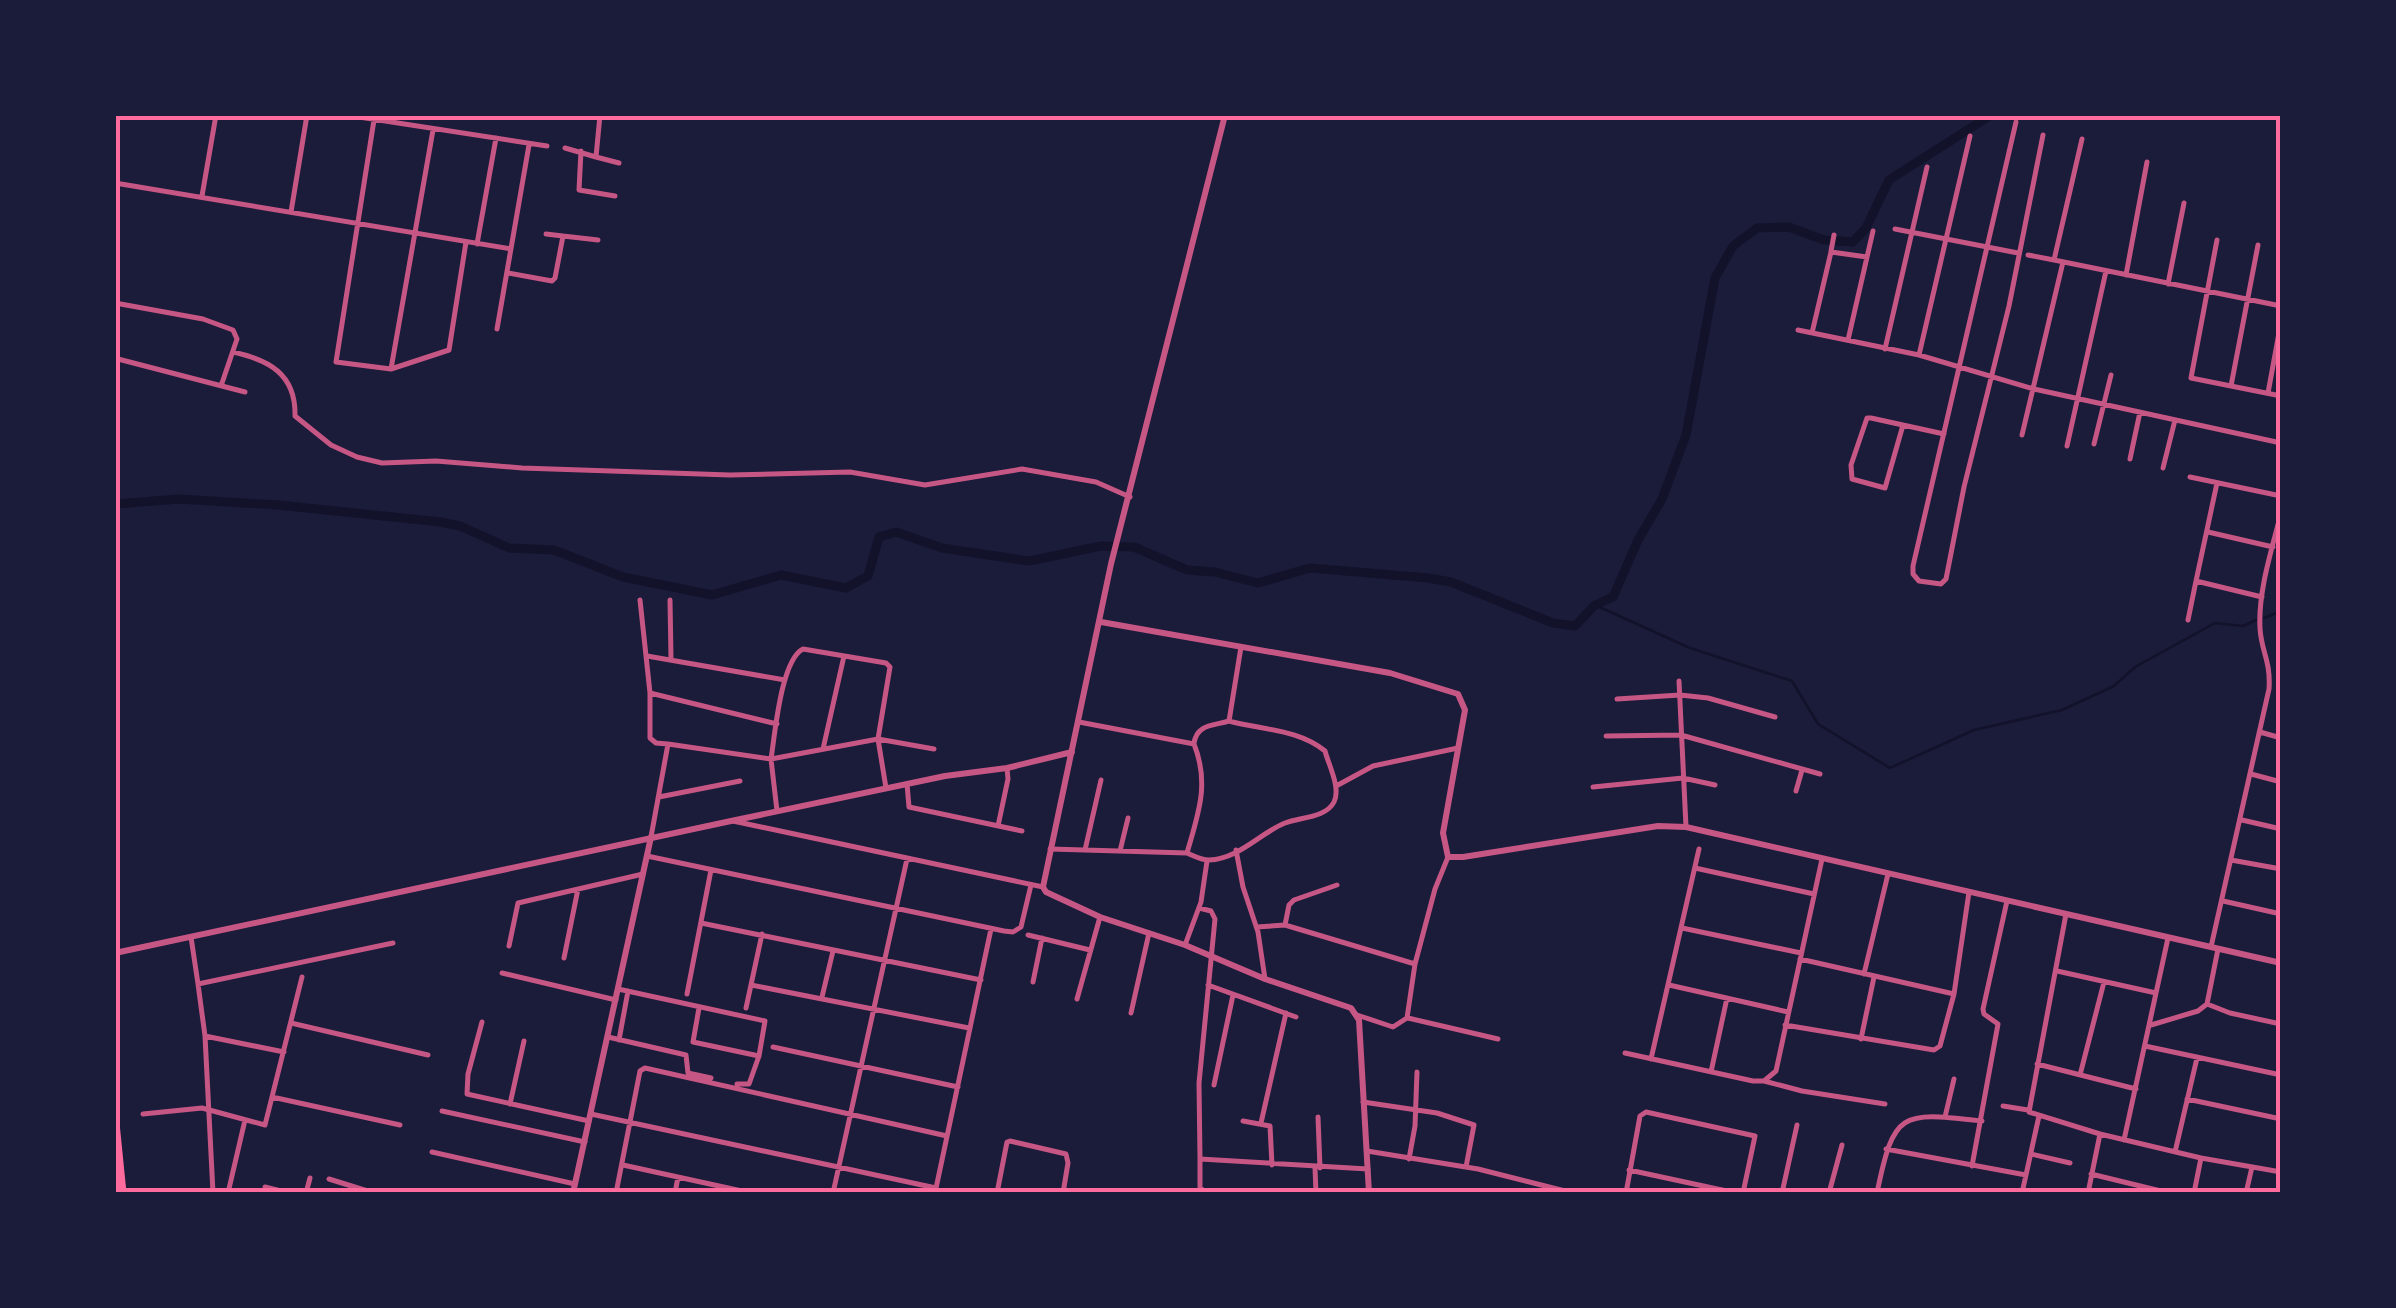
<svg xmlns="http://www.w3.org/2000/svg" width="2396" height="1308" font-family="Montserrat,sans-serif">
<rect width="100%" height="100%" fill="#1b1b3a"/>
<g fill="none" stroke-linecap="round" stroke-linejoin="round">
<!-- stream -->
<path stroke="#12122b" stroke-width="2.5" d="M1595 605 1690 648 1792 681 1818 724 1890 768 1974 730 2062 710 2114 686 2135 667 2215 623 2243 626 2256 620
M2264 618 2281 611"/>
<!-- canal -->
<path stroke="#12122b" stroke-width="9" d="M115 504 179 499 278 505 441 522 460 526 509 548 554 550 623 577 712 595 781 575 846 588 868 576 879 537 896 532 942 548 1029 561 1101 546 1134 547 1187 570 1215 572 1258 583 1310 568 1428 578 1451 582 1553 623 1575 626 1595 605 1613 597 1638 540 1662 499 1686 435 1715 278 1733 246 1757 228 1789 227 1824 240 1853 242 1866 228 1889 180 1991 115"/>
<!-- minor -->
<path stroke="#c65784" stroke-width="5" d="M346 115 547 146
M600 115 596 157 619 163
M374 120 336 362 391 369 449 350 466 242
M2016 122 1913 566V574L1919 581 1941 584 1946 579 1964 487 2009 306 2043 135
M2082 139 2054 260 2281 306
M565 148 596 157
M581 151 579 190 615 196
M115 183 511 249
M202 196 216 115
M291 212 307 115
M1895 229 2018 253
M546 234 563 236
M2217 240 2191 378 2281 396
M477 244 496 138
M1831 251 1834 235
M2028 255 2054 260
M508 273 552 281 555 278 563 236 598 240
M2126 275 2147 162
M2168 284 2184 203
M115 303 203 319 233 330 237 339 221 386
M497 329 529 145
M1798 330 1919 355 2034 389 2281 443
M1812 333 1831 252 1867 257
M1848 340 1873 231
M1885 349 1927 167
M233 352C269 360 296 374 295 416L331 445 357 457 382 463 436 461 522 468 730 475 850 472 925 485 1022 469 1096 482 1130 497
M1919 355 1970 136
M118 359 245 392
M391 369 433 130
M2231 386 2258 245
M2268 393 2281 322
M1903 425 1885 488 1852 479 1851 465 1867 418H1871L1944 434
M2022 435 2063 262
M2094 444 2111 375
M2067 446 2106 271
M2130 459 2140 412
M2163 468 2175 420
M2190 477 2281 496
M2217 483 2196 581 2262 597
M2208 532 2273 547
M640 600 650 693 777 724
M670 600 671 658
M2188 620 2196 581
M647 656 785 680
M1679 681 1686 827
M650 693V738L656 743 668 744
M1617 699 1680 695 1708 698 1775 717
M2260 732 2281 738
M1606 736 1681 735 1820 774
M1194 743C1197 724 1213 726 1229 721L1241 647
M823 749 844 656
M2251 774 2281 782
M907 784 909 807 1022 831
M1338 785 1373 766 1458 748
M1593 787 1683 778 1715 785
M1796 791 1802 770
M659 797 740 781
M777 811 771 759 878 739 934 749
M2242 820 2281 829
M733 821 1043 887
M998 826 1008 779 1007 768
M651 837 668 744 771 759C775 734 781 660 803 649L886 663 890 667 878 739 886 788
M1050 849 1187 853C1198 814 1210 784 1194 744L1079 722
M1085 850 1101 780
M1236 850 1243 887 1258 932 1265 979
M1120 851 1128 818
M1187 853C1194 856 1201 860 1209 860 1239 859 1260 833 1285 823 1300 817 1326 818 1334 802 1341 788 1329 766 1325 751 1298 729 1262 730 1229 721
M647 856 1004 931 1013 932 1021 927 1031 885
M2231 860 2281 869
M1695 868 1814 894
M2223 901 2281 914
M1199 908 1211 911 1215 919 1199 1083 1200 1159 1368 1169
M2066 914 2029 1112 2100 1134 2201 1158
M701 923 981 980
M1285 925 1415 964
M1257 927 1285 925 1289 905 1294 900 1337 885
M1682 928 1801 953
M1028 935 1090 950
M191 937 198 984 393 943
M1185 945 1201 902 1207 861
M509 946 518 903 643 874
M2211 947 2269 689C2271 661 2261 651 2260 628 2258 591 2272 549 2281 513
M564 958 578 889
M1800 959 1954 994
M2057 971 2156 993
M502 973 616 1000
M1864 974 1888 874
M1033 982 1042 938
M198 984 205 1036 213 1193
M751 985 969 1028
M1208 985 1296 1017
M1669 985 1788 1012
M618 989 765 1021 759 1056 749 1084H737
M687 994 711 870
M822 997 833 951
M1077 999 1100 917
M2207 1004 2230 1013 2276 1023
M699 1008 693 1042 759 1056
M746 1008 762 934
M1131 1013 1149 933
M1357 1015 1393 1027 1407 1018 1415 964 1435 889 1448 857
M1408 1018 1498 1039
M482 1022 468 1074 467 1094 589 1121
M291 1023 428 1055
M1785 1025 1934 1050 1940 1046 1954 994 1969 892
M2151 1025 2198 1011 2207 1004 2218 949
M205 1036 284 1052
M608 1037 686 1055 688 1073 711 1078
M1861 1039 1874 977
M619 1040 628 991
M2145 1046 2281 1075
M773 1047 958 1087
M1625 1053 1753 1081H1764L1776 1071 1822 859
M1651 1059 1699 849
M2037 1064 2136 1089
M1711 1072 1727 998
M2080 1075 2104 982
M1764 1081 1802 1091 1885 1104
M1214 1085 1233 995
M272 1097 400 1125
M2187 1099 2281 1119
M1363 1102 1437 1113 1474 1125 1466 1167
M510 1104 524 1041
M2003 1106 2028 1110
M442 1111 585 1142
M143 1114 202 1108 265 1125 302 977
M591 1114 936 1188
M1318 1117 1320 1168
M1945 1117 1954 1079
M1243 1121 1270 1126 1272 1165
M1261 1123 1286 1013
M2124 1140 2168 938
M1886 1149 2026 1175
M1367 1151 1478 1169 1573 1193
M432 1152 575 1184
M2175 1152 2197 1058
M2031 1154 2070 1163
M1200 1159V1187L1205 1193
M1409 1159 1415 1126 1417 1072
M623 1165 751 1193
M1972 1166 1998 1024 1984 1014 1983 1009 2007 901
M1315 1168 1316 1193
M1629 1170 1736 1193
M2091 1174 2169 1193
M329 1179 374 1193
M265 1187 289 1193
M998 1190 1011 1193
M228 1193 245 1120
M306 1193 310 1178
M616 1193 640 1071 645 1068 947 1136
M675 1193 678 1177
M833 1193 907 859
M935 1193 991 929
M997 1193 1007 1142 1010 1141 1066 1154 1068 1163 1063 1193
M1626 1193 1640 1116 1646 1112 1755 1136 1743 1193
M1782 1193 1797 1125
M1829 1193 1842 1145
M1877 1193C1894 1110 1901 1112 1982 1121
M2022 1193 2039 1116
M2088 1193 2100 1134
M2194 1193 2201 1158 2281 1172
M2246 1193 2252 1167"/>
<!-- tertiary -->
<path stroke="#c65784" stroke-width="6" d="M1225 115 1111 564 1043 887 1046 892 1100 917 1185 945 1265 979 1351 1008 1359 1020 1369 1193
M115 119 117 115
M1101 622 1390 673 1458 694 1465 710 1443 833 1448 857H1463L1658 826 1686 827 2281 963
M115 953 731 821 945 776 1007 768 1072 752
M573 1193 651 837"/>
<!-- trunk -->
<path stroke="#ff6b9d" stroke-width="9" d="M115 1123 122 1193"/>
</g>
<!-- border -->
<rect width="2396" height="1308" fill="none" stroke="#1b1b3a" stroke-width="235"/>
<rect x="118" y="118" width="2160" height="1072" fill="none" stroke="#ff6b9d" stroke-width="4"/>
</svg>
